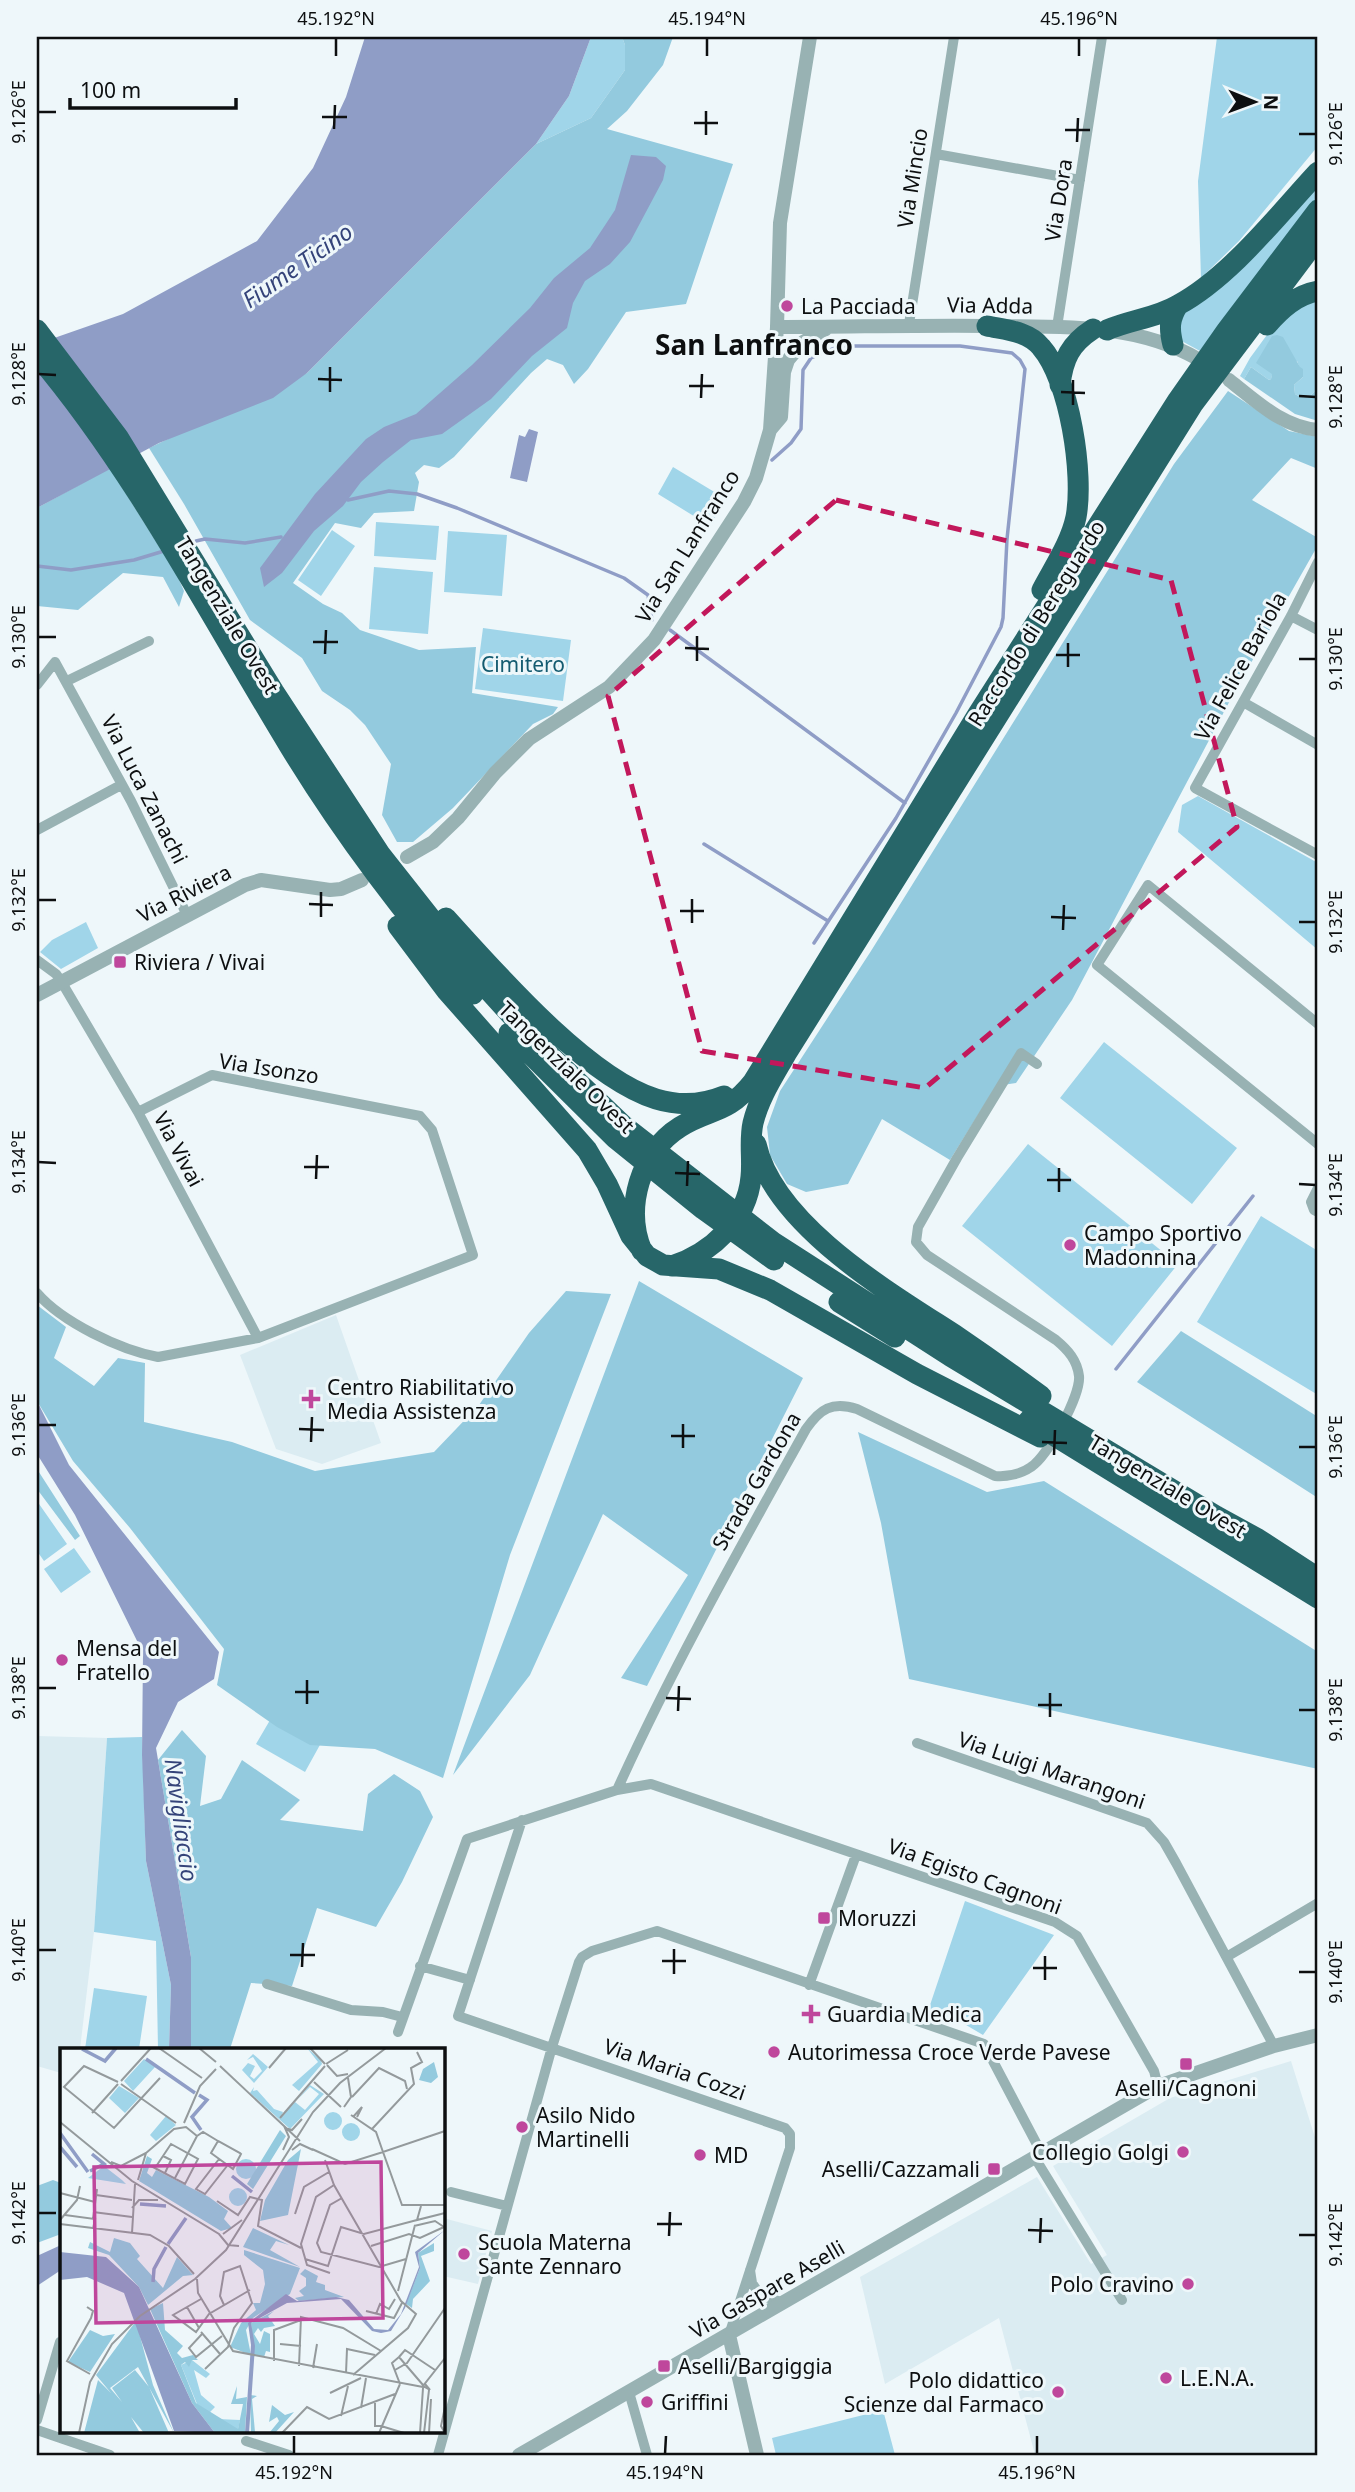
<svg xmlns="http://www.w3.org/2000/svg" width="1355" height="2492" font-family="'Noto Sans',sans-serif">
<rect width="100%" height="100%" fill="#eef7fa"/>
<!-- built -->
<path fill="#dbecf2" d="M336 1315 381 1443 322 1464 276 1449 240 1355Z
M38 1736 107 1738 94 1932 80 2049H61V2073L37 2066Z
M1291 2061 1318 2147V2455H1035L999 2318 885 2384 860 2277 1037 2177 1091 2264 1107 2255 1053 2166 1170 2098Z
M443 2218 492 2231 478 2284 443 2276Z"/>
<!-- green -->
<path fill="#a0d5e9" d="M591 37H622L625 45V70L591 118 536 144 569 96Z
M1217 37H1318V146L1239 241 1201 278 1198 181Z
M1318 183V200L1200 351 1178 339 1180 317Z
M1318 296V388L1311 395 1300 397 1295 394 1294 385 1303 377 1297 361 1272 375 1271 379 1269 380 1251 367 1244 379 1240 376 1250 358 1283 313Z
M673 467 726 499 710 526 658 494Z
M376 522 439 526 436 560 374 556Z
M332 530 355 546 321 596 298 580Z
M448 531 507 535 502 596 444 592Z
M374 567 433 572 428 634 369 629Z
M483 628 571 640 563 701 475 689Z
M1198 796 1318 863V950L1178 832 1182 805Z
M86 922 98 948 61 969 40 952 52 940Z
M1104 1042 1237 1148 1192 1204 1060 1098Z
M1028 1144 1178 1264 1112 1346 962 1226Z
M1261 1216 1318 1251V1395L1197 1322Z
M37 1501 67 1544 44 1561 37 1551Z
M74 1548 91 1572 61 1593 44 1569Z
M273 1715 321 1743 305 1772 256 1744Z
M142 1737 146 1861 171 1985 169 2049H158L156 1941 94 1932 107 1738Z
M965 1901 1054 1935 983 2035 961 2022 928 2011Z
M94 1988 147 1996 139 2049H85Z
M883 2410 895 2455H776L772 2438Z"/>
<!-- forest -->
<path fill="#93cade" d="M622 37H673L663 65 627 111 607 129 733 164 686 304 626 312 588 369 574 384 563 365 547 359 531 373 454 457 439 468 424 465 415 473 419 482 414 511 374 513 361 528 335 523 293 583 323 604 342 613 360 630 419 650 476 647 472 693 558 707 553 714 533 724 453 808 413 842H397L382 815 391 764 365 725 350 710 322 691 302 658 250 620 184 504 149 448 307 373 536 144 591 118 625 70V45Z
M1277 335 1283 337 1300 367 1303 369V377L1294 385 1295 394 1300 397 1311 395 1318 388V421L1295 414 1244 379 1251 367 1269 380 1271 379 1272 374 1256 363 1272 336Z
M1228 391 1289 431 1318 437V469L1291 458 1252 500 1318 538V545L1235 691 1072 1000 1016 1083 996 1086 950 1160 882 1119 848 1184 806 1192 787 1184 770 1155 767 1127 780 1091 871 951 1174 464Z
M110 468 177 575 184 591 179 607 163 577 123 573 78 610 37 606V508Z
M639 1281 803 1378 647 1686 621 1678 688 1575 603 1514 530 1675 453 1775Z
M566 1291 611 1294 510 1555 443 1778 375 1749 310 1745 277 1727 217 1685 224 1649 130 1528 73 1461 37 1401V1305L66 1327 54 1358 94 1386 118 1358 145 1363 144 1422 232 1442 315 1471 434 1452 479 1405 529 1333Z
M1181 1331 1318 1417V1498L1137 1382Z
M858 1432 987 1492 1044 1481 1318 1652V1769L909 1679 881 1523Z
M37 1469 80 1536 75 1540 37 1489Z
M182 1730 206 1756 200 1806 221 1799 242 1760 300 1800 280 1820 363 1831 368 1794 394 1774 420 1791 433 1817 402 1882 376 1927 317 1908 292 1986 251 1983 230 2049H191V1957L158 1760Z
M53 2180 61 2183V2234L37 2243V2186Z"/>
<!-- water -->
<path fill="#8f9dc6" d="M365 37H591L569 96 536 144 307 373 273 398 159 443 37 508V344L123 314 257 241 313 168 346 97Z
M631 155 656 157 666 166 663 180 630 242 610 264 585 281 573 303 567 328 532 356 491 399 442 434 411 440 383 462 361 482 343 506 314 531 282 573 264 587 260 568 315 494 366 439 384 427 416 414 472 365 530 308 554 278 590 248 615 210Z
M529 429 538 432 527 482 510 478 519 435 525 437Z
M37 1401 69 1465 219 1652 214 1679 178 1702 156 1748 191 1957V2049H169L171 1985 146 1861 142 1755 143 1653 75 1515 37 1454Z
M61 2245V2270L37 2286V2256Z"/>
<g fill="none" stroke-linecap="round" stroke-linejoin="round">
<!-- stream -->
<path stroke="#8f9dc6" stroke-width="3.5" d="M772 460 791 443 801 429 803 370 811 358 839 346H960L1012 353 1020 360 1025 369 1007 539 1003 618 1001 627 956 713 896 818 814 943
M348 500 389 491 417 494 457 508 624 578 648 595 652 620
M196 541 205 539 245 543 281 537
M37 566 71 570 134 560 164 551
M670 630 905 803
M704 844 828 921
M1116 1369 1253 1196"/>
<!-- minor -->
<path stroke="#98b2b3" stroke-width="10" d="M936 154 1080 180
M909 324 954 37
M1057 327 1102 37
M1318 562 1291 616 1195 788 1318 855
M1291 616 1318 630
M67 681 149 641
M37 685 55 662 131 801 187 915
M1243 702 1318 745
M37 830 121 785
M37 960 56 974 61 981 138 1112 258 1338
M1318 1024 1148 885 1097 965 1318 1144
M1318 1188 1311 1202 1314 1210 1318 1212
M37 1293C62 1322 120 1350 158 1357L258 1338 473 1255 432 1130 420 1116 212 1075 138 1112
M917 1743 1147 1823 1164 1842 1176 1863 1274 2046
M617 1790C673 1666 740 1548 806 1429 820 1409 832 1401 857 1409L995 1476C1007 1477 1021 1474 1031 1467 1048 1456 1081 1395 1079 1376 1077 1360 1068 1350 1056 1340L927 1255 916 1242 918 1227 957 1158 1021 1053 1037 1064
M522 1820 458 2016 785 2128 790 2134V2148L729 2335
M1228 1956 1318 1903
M420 1966 470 1980
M267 1984 351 2010 383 2012 402 2017
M809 1985 856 1855
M398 2032 467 1839 617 1790 651 1784 1055 1922 1077 1936 1154 2071 1158 2086
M1035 2158 1122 2300
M451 2192 507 2206
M750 2270 752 2283 760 2295 784 2303
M629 2392 647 2455
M37 2420 60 2342
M37 2430 110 2455
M246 2441 289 2455
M438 2455 552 2047 579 1962 582 1957 592 1951 657 1931 984 2044 1042 2154"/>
<!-- tertiary -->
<path stroke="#98b2b3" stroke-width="14" d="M777 327C850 327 922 325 995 326 1065 327 1135 323 1198 359
M1229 380C1256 401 1282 427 1318 430
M770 430 781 417 784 372 788 360 803 342 826 329
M407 857 433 842 458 818 495 773 529 739 609 687 654 640 744 502 756 478 770 430 777 327 780 223 810 37
M37 995 245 885 261 880 330 890 341 889 362 880
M729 2335 757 2455
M519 2455 1158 2086 1274 2046 1318 2035"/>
<!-- motorway -->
<path stroke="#276669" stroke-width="21" d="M1267 325C1281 309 1296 295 1318 291
M987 326C1006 330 1028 331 1041 347 1070 380 1084 475 1076 517 1071 542 1054 567 1042 590
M37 330 118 437 274 692 380 854 481 982 531 1037 624 1126 773 1242 950 1356 1216 1516 1258 1539 1318 1578
M1107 330C1130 320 1156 318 1178 305 1230 277 1278 215 1318 172
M1173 345C1169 329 1169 319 1178 305
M37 355C136 472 210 616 290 747 343 834 406 917 473 994
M1060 385C1063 359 1070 344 1093 329
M446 918C495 972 587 1078 656 1099 679 1106 702 1105 724 1096
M398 926 446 990 587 1150 607 1184 631 1236 647 1256 663 1265 719 1269 770 1290 917 1374 1040 1437
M509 1033 615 1138 703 1209 774 1260
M756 1144C774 1226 892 1294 958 1337 986 1356 1014 1376 1041 1396
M642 1251C624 1208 640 1152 680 1127 710 1108 727 1115 753 1082L978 714 1178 400 1227 330 1318 210
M672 1266C711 1253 747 1221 751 1177 753 1159 749 1141 753 1123 759 1098 773 1077 786 1054L1193 404 1318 238
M839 1302 895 1337
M1029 1420 1318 1598"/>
</g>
<!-- marked area -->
<path fill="none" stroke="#c2185b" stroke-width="5" stroke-dasharray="14 9" stroke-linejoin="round" d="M836 500 1171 580 1237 827 925 1088 702 1051 608 696Z"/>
<!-- ticks -->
<path fill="none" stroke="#0d0f10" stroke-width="2.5" d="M336 56V38M707 56V38M1079 56V38M38 112H56M322 117H347M694 123H718M334 129 335 105M1065 130H1090M1299 134H1316M706 135V111M1077 142 1078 118M38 374 56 375M318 379 342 380M689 386H714M330 392V367M1061 392 1085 393M1299 396 1316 397M701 398 702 374M1073 405V380M38 637H56M313 642H338M685 648 709 649M325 654 326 630M1056 655H1080M1299 659H1316M697 661V636M1068 667V643M38 900H56M309 904 333 905M680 911H704M321 917V892M1051 917 1076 918M1299 922H1316M692 923V899M1063 930 1064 905M38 1162 56 1163M304 1167H329M675 1173 700 1174M316 1179 317 1155M1047 1180H1071M1299 1184 1316 1185M687 1186 688 1161M1059 1192V1168M38 1425H56M299 1429 324 1430M671 1436H695M311 1442 312 1417M1042 1442 1067 1443M1299 1447H1316M683 1448V1424M1054 1455 1055 1430M38 1688H56M295 1692H319M666 1698 691 1699M307 1704V1680M1038 1705H1062M1299 1710H1316M678 1711 679 1686M1050 1717V1693M38 1950H56M290 1955H315M662 1961H686M302 1967 303 1943M1033 1968H1057M1299 1972H1316M674 1974V1949M1045 1980V1956M38 2213H56M657 2224H682M1028 2230 1053 2231M1299 2235H1316M669 2236 670 2212M1040 2243 1041 2218M294 2454V2436M665 2454 666 2436M1037 2454V2436"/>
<!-- markers -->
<g fill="#bf479c" stroke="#eef7fa" stroke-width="2.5">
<circle cx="787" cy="306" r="7"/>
<rect x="113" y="955" width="14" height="14" rx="3.5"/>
<circle cx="1070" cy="1245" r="7"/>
<path d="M307.5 1388.5h7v7h7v7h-7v7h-7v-7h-7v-7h7z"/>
<circle cx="62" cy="1660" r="7"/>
<rect x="817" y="1911" width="14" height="14" rx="3.5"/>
<path d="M807.5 2003.5h7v7h7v7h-7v7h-7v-7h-7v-7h7z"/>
<circle cx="774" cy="2052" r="7"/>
<rect x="1179" y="2057" width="14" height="14" rx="3.5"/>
<circle cx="522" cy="2127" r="7"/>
<circle cx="1183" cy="2152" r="7"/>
<circle cx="700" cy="2155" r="7"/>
<rect x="987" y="2162" width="14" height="14" rx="3.5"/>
<circle cx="464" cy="2254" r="7"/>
<circle cx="1188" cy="2284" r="7"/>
<rect x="657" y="2359" width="14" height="14" rx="3.5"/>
<circle cx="1166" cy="2378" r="7"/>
<circle cx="1058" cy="2392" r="7"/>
<circle cx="647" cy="2402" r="7"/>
</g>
<g text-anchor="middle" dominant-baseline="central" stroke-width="6" stroke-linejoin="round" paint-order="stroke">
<!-- street labels -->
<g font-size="21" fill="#0d0f10" stroke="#eef7fa">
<text transform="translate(912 178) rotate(-81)">Via Mincio</text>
<text transform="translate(1058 200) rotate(-81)">Via Dora</text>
<text transform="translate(990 305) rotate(1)">Via Adda</text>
<text transform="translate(687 546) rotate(-58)">Via San Lanfranco</text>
<text transform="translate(228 615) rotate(59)">Tangenziale Ovest</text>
<text transform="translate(1036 623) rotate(-58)">Raccordo di Bereguardo</text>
<text transform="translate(1240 666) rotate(-61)">Via Felice Bariola</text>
<text transform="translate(145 789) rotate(63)">Via Luca Zanachi</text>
<text transform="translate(184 893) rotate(-27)">Via Riviera</text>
<text transform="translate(567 1067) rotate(44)">Tangenziale Ovest</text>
<text transform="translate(269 1068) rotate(9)">Via Isonzo</text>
<text transform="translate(179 1149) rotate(62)">Via Vivai</text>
<text transform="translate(756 1481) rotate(-60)">Strada Gardona</text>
<text transform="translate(1168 1486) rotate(31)">Tangenziale Ovest</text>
<text transform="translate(1052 1770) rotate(19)">Via Luigi Marangoni</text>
<text transform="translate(975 1876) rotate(20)">Via Egisto Cagnoni</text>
<text transform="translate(675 2069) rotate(19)">Via Maria Cozzi</text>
<text transform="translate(767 2289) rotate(-30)">Via Gaspare Aselli</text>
</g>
<!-- poi labels -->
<g font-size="21" fill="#0d0f10" stroke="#eef7fa" text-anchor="start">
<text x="801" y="306">La Pacciada</text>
<text x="134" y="962">Riviera / Vivai</text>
<text x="1084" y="1233">Campo Sportivo<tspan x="1084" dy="24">Madonnina</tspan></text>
<text x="327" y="1387">Centro Riabilitativo<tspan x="327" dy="24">Media Assistenza</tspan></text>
<text x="76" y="1648">Mensa del<tspan x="76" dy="24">Fratello</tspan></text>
<text x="838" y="1918">Moruzzi</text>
<text x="827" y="2014">Guardia Medica</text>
<text x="788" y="2052">Autorimessa Croce Verde Pavese</text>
<text x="1186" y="2088" text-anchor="middle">Aselli/Cagnoni</text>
<text x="536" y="2115">Asilo Nido<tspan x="536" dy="24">Martinelli</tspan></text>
<text x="1169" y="2152" text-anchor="end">Collegio Golgi</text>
<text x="714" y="2155">MD</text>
<text x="980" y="2169" text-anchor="end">Aselli/Cazzamali</text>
<text x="478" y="2242">Scuola Materna<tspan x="478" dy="24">Sante Zennaro</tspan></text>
<text x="1174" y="2284" text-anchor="end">Polo Cravino</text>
<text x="678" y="2366">Aselli/Bargiggia</text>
<text x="1180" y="2378">L.E.N.A.</text>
<text x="1044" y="2380" text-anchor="end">Polo didattico<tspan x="1044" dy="24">Scienze dal Farmaco</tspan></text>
<text x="661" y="2402">Griffini</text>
</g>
<!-- park labels -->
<g font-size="21" fill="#145b70" stroke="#eef7fa">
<text x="523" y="664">Cimitero</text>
</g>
<!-- water labels -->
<g font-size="23" font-style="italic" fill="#344379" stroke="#eef7fa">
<text transform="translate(297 265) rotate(-35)">Fiume Ticino</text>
<text transform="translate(182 1820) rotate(82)">Navigliaccio</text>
</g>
<!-- district labels -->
<g font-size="28" font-weight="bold" fill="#0d0f10" stroke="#eef7fa">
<text x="754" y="344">San Lanfranco</text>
</g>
</g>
<!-- overview -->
<g transform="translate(60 2048)">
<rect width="385" height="385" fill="#eef7fa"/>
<path d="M247 0 261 12 262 16 239 43 232 37 258 14ZM193 6 208 19 194 35 182 22 188 15 195 18 190 28 194 31 202 23 193 9 187 12ZM84 11 95 19 73 43 64 33ZM250 37 264 46 230 81 190 45 194 39 193 43 197 42 214 61 223 64 220 71 235 54 245 62 259 46 250 39 238 51ZM59 38 79 50 65 65 49 50ZM264 73a9 9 0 1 1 18 0a9 9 0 1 1-18 0ZM106 68 116 77 96 93 90 87ZM282 84a9 9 0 1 1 18 0a9 9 0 1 1-18 0ZM176 121a10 10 0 1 1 20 0a10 10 0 1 1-20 0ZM44 118 62 132 66 136 28 130ZM169 149a9 9 0 1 1 18 0a9 9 0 1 1-18 0ZM132 312 150 326 146 330 134 322 141 347 155 359 150 364 158 371 180 372 178 382 158 371 137 356 121 317Z" fill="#a0d5e9"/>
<path d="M374 14 378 29 371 35 359 32 363 21ZM220 82 226 88 193 141 187 136ZM241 101 228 167 200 173 205 152 228 112ZM87 108 92 111 87 125 92 129 96 122 149 149 168 163 164 171 172 180 161 183 79 133ZM193 180 229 197 216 193 210 202 240 219 183 199ZM54 190 70 195 80 208 77 211 103 240 117 209 133 227 123 228 88 257 79 239 49 207 28 200 30 194 50 204ZM374 195V203L361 208 370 233 353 251 352 260 346 256 360 220 358 205ZM184 202 240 220 230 246 193 270 186 282 191 307 170 299 181 275 196 262 193 255H200L205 236 203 222 184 207ZM245 221 258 228 256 234 265 237V242L284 249 239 253 235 250 244 248 239 243 246 238V230L240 226ZM103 255 105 282 123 298 117 305 122 310 133 307 138 312H132L129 319 125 314 121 317 136 355 178 381 183 356H171L177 338 176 351 187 349 185 385H155L132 355 90 261ZM214 263 208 268 215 278 204 280 201 284 198 280 194 286 200 296 204 283 210 286V304L206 303 204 309 193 307 191 275ZM76 273 93 337 114 385 78 319 50 340 62 354 52 340 75 322 89 339 109 385H84L71 369 80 385H24L38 332 51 345 36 327ZM30 282 43 288 55 286 30 324 8 314ZM190 347 197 348 192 351 195 384H210L219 373 217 369 209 374 212 357 225 367 234 364 215 385H191Z" fill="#93cade"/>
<path d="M385 182 358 205 360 220 345 260 331 283 321 285 312 283 281 251 227 255 191 275 195 298 189 385H185L191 297 188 275 226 246 237 253 276 249 289 252 314 281 328 282 341 266 359 219 355 204ZM0 204 46 209 79 239 132 355 155 385 114 383 64 245 27 229 0 232Z" fill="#8f9dc6"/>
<path fill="none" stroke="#8f9dc6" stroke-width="3.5" d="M22 1 45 13 56 0M86 11 135 45M139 47 147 52 132 69 141 82M0 85 28 124M0 99 17 119M30 123 44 116 32 106M172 128 192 144M80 156 106 158M108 196 126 170M93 234 94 221 106 199"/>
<path fill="none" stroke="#949a9c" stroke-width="2" d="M99 0 142 30M139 0 156 14M250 0 265 16M266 16 288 2M267 17 277 28 288 26M160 18 240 93M209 20 226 0M61 33 91 0M58 34 24 18 4 39 54 80 100 30M254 34 281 59M61 36 116 75M292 49 319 20 345 33 347 41M284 59 291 49 288 30M32 65 58 36M291 67 316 84 323 104 385 83M293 69 302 59 297 69M220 70 265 18M0 74 72 133 159 186 168 197 179 198M124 75 140 38 156 21M312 81 354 36 351 20 362 14 357 4M137 88 143 84 158 93 180 105 181 106 173 121 151 105 158 93M252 101 285 116 323 104 342 157H385M223 102 229 89 225 80 232 82 242 71M232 102 240 96 253 102M103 108 111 112 105 125M159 111 136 141 145 146 167 118M265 112 274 137 341 253 356 266 348 280 293 327M51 114 61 118 86 105M91 118 125 136 138 111 111 96 95 120M115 130 137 88M78 132 86 105 114 81 126 79 137 88M0 145 35 154M36 147 72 152M282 150 270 157 257 195 261 204 319 219 346 211M157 153 178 167 190 149 202 152 198 178 241 200M361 158 357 172 385 165M72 160 79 152H98M33 164 72 169M235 166 244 139 269 124M5 167 35 171 33 181M33 171 37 141M0 172 17 152 20 138M0 176 90 187 109 198 134 226M72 185 75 136M163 186 182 172M311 198 349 186 360 190 384 179 375 173 354 178M245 211 268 218 281 179 304 186 357 172M270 225 247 217 241 196 256 149 274 137M137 231 138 245 173 303 363 339M338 243 355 177M141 251 113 267 136 284 149 266 190 242M27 259 33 263 31 270 7 313 30 326M127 259 139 280M306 263 334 270 342 255M316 266 320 256 329 261 335 251M141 284 160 306M142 286 129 300 136 309 162 288M220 296 241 298M339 309 345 302 375 322M339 309 363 337M339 309 332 315 340 336M214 313V282L241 272M239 318 241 269 283 280 321 303M253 320 257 296M145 321 168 299 174 280 192 255 180 218 164 224 160 248 164 257M335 322 347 315 385 260M286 325 287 301 315 307M365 336 370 342 363 338 385 310M270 345 301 330M315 355V378H321M301 360 306 330M281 368 288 338M321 378 344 385M19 385 30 334 52 296 80 268 135 231 166 202 253 64 280 35 326 0M222 385 247 359 269 371 335 346M319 385 340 336M360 385 363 340M364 385 369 342M369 385 371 351M385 385 381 378 385 359"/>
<path fill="#bf479c" fill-opacity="0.15" stroke="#bf479c" stroke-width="3.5" d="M321 114 323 270 36 275 34 119Z"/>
<rect width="385" height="385" fill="none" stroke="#0d0f10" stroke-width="3.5"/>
</g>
<!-- border -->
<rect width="1355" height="2492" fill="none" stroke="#eef7fa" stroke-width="77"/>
<!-- north arrow -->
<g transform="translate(1254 102) rotate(91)" stroke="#eef7fa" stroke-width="5" paint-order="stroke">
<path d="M0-5L12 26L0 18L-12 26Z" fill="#0d0f10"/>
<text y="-10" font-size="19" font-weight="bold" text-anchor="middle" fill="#0d0f10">N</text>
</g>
<!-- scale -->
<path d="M70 98v10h166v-10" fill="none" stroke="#0d0f10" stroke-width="3.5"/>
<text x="80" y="98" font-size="21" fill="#0d0f10" stroke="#eef7fa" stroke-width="5" paint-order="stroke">100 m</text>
<rect x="38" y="38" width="1278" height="2416" fill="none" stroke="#0d0f10" stroke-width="2.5"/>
<g font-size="18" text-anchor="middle" fill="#0d0f10">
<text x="336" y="25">45.192°N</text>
<text x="707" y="25">45.194°N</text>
<text x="1079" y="25">45.196°N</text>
<text transform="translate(19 112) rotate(-90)" y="6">9.126°E</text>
<text transform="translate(1336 134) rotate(-90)" y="6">9.126°E</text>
<text transform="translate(19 374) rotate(-90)" y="6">9.128°E</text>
<text transform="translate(1336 397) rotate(-90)" y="6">9.128°E</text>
<text transform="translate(19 637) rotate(-90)" y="6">9.130°E</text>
<text transform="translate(1336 659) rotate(-90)" y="6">9.130°E</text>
<text transform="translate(19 900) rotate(-90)" y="6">9.132°E</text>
<text transform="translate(1336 922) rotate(-90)" y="6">9.132°E</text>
<text transform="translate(19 1162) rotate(-90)" y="6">9.134°E</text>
<text transform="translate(1336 1185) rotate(-90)" y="6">9.134°E</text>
<text transform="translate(19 1425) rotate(-90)" y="6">9.136°E</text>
<text transform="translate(1336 1447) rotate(-90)" y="6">9.136°E</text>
<text transform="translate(19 1688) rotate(-90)" y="6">9.138°E</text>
<text transform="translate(1336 1710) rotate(-90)" y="6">9.138°E</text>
<text transform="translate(19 1950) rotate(-90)" y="6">9.140°E</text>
<text transform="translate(1336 1972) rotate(-90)" y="6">9.140°E</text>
<text transform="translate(19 2213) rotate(-90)" y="6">9.142°E</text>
<text transform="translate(1336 2235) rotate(-90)" y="6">9.142°E</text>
<text x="294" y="2479">45.192°N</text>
<text x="665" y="2479">45.194°N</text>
<text x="1037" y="2479">45.196°N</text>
</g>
</svg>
